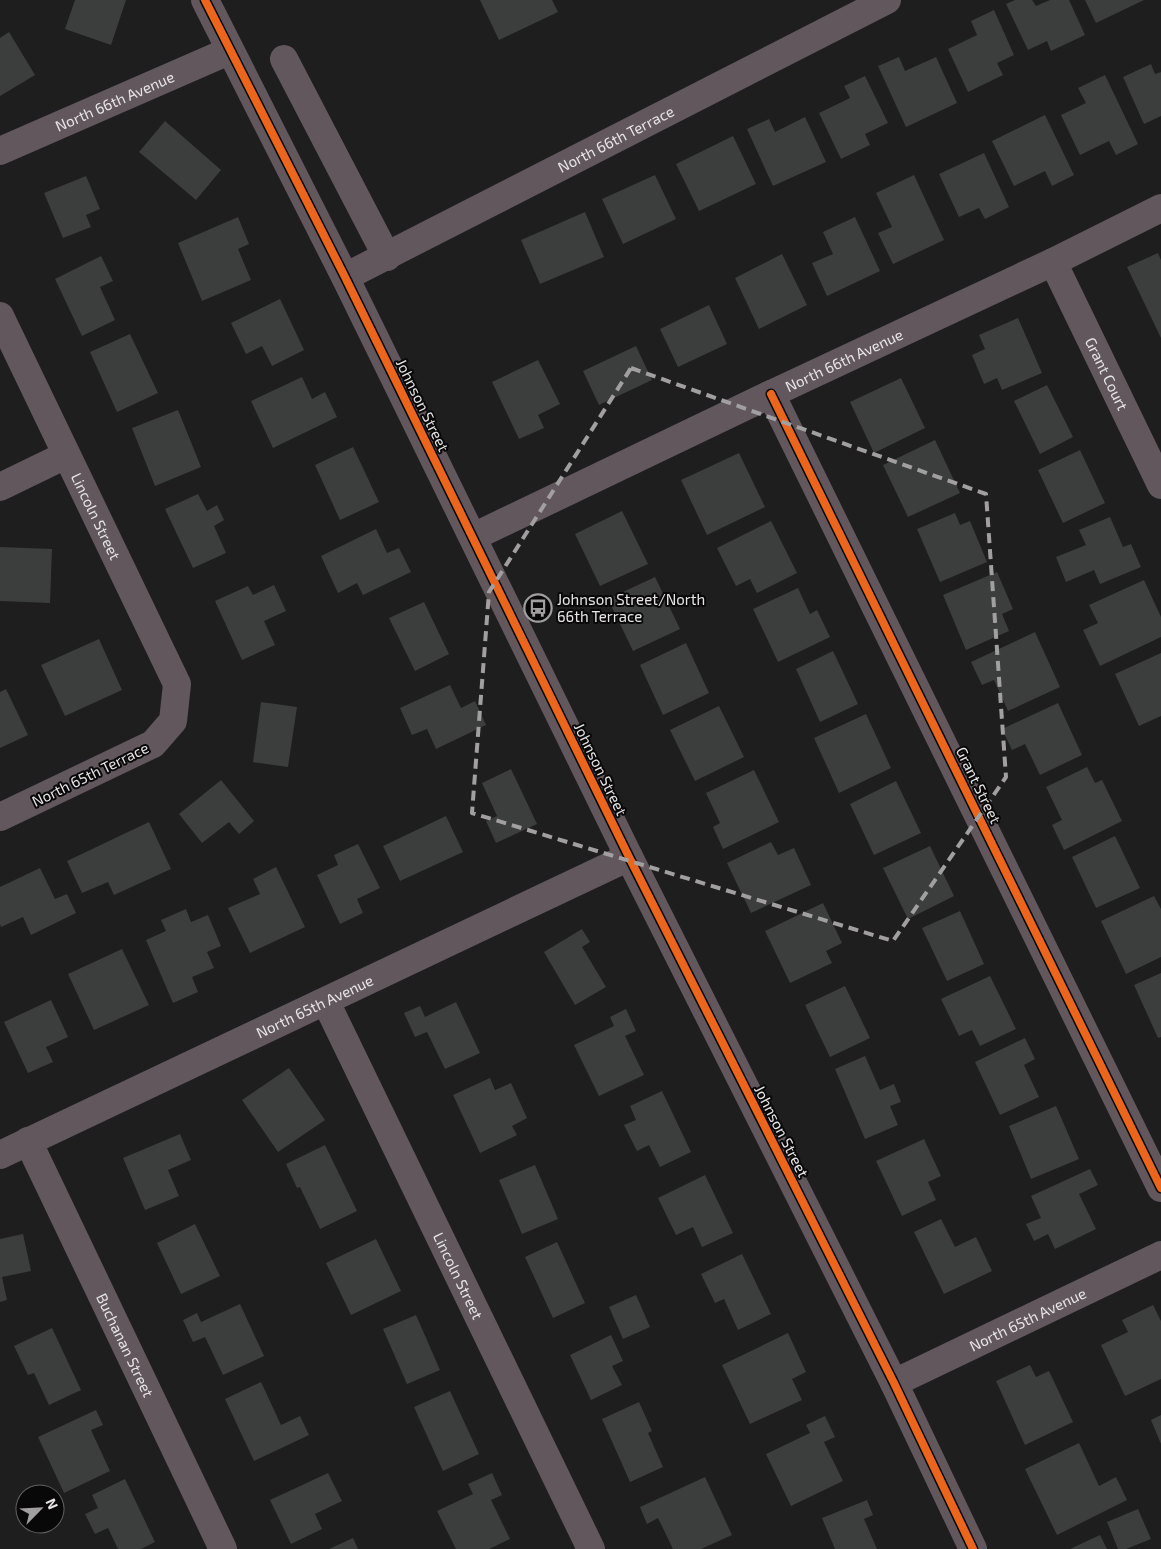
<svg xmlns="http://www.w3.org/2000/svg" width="1161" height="1549" font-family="'Exo 2',sans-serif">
<rect width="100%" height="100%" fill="#1f1e1e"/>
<!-- building -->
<path fill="#3c3d3d" d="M75 0H126L111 45 65 29Z
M480 0H552L558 12 499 40Z
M1015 0H1032L1036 6 1050 0H1069L1085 35 1051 51 1047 41 1028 50 1006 4Z
M1085 0H1144L1096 23Z
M994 10 1014 55 997 63 1003 75 968 92 948 49 977 35 971 21Z
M9 32 35 75 0 96V38Z
M899 57 905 71 936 57 957 103 906 127 878 66Z
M1151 64 1155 74 1161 72V116L1144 124 1123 77Z
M1105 75 1138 144 1116 155 1109 141 1080 155 1061 115 1086 103 1078 88Z
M865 76 888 123 865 134 870 145 841 159 819 113 850 98 844 86Z
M1045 115 1074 175 1052 186 1045 171 1014 186 992 141Z
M805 117 826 162 773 186 747 129 769 119 775 132Z
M165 121 221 170 196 200 139 152Z
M733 136 756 184 699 211 676 164Z
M984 153 1009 207 985 219 979 208 959 217 939 174Z
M655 175 676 219 623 244 602 199Z
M914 175 944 240 893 264 878 233 892 227 876 193Z
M86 176 100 209 86 215 91 227 63 238 44 193Z
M585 212 604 257 540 284 521 240Z
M238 217 249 244 238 249 251 280 202 301 178 243Z
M855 217 880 271 827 296 812 263 833 254 823 232Z
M1158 253 1161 260V338L1127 267Z
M782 254 807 305 759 329 735 278Z
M101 256 113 281 100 287 115 320 82 336 55 279Z
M280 299 304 350 272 366 262 346 246 354 231 323Z
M709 305 727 344 678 367 660 329Z
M1018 318 1042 373 1002 390 997 378 984 384 972 355 985 349 979 335Z
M130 334 158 393 117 412 90 352Z
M636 346 652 380 599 405 583 371Z
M538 360 560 404 538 415 544 428 519 439 492 382Z
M302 377 312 399 325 392 337 417 273 448 251 401Z
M901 378 925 428 874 453 850 402Z
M1047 385 1073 437 1040 454 1014 401Z
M178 410 201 467 155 486 132 428Z
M935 440 960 493 908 517 883 465Z
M353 447 379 502 340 520 315 465Z
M1080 450 1105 503 1063 523 1038 470Z
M739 453 765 507 707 535 681 480Z
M198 494 207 511 217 505 224 520 214 526 226 553 193 568 165 509Z
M622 511 648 564 600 586 575 534Z
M955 513 960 525 970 521 987 562 940 582 917 529Z
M1110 517 1123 547 1131 544 1141 567 1100 584 1094 570 1066 582 1056 557 1086 545 1079 530Z
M771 521 797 573 757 593 750 579 736 586 717 548Z
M376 529 387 553 399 548 411 572 363 595 357 583 338 593 321 556Z
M0 547 52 549 50 603 0 601Z
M997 572 1013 609 1002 614 1009 631 966 650 943 595Z
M655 577 680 629 633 651 608 599Z
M1144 580 1161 617V637L1100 666 1083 630 1098 623 1089 605Z
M274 585 286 611 264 621 275 645 242 660 215 601 248 586 253 595Z
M798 588 810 614 817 610 830 637 778 662 753 609Z
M424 602 449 654 415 671 389 618Z
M1035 632 1060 687 1008 711 994 680 982 685 971 662Z
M99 639 122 690 65 716 41 665Z
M686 643 709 693 663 715 640 665Z
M833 651 858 704 820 722 796 669Z
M1161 653V716L1139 726 1115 674Z
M450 685 461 708 475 701 486 725 436 749 427 729 412 735 400 708Z
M6 689 28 735 0 748V692Z
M261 702 297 707 288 767 253 762Z
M1058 703 1082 755 1040 775 1025 744 1012 750 1002 729Z
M719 706 744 757 695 781 670 730Z
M866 714 891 768 839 793 814 738Z
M1087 767 1095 783 1102 780 1122 821 1064 850 1052 825 1062 820 1046 787Z
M511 769 537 824 496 843 486 821 497 816 482 783Z
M754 770 779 822 723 849 713 827 720 823 706 793Z
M221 780 254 821 239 834 229 822 202 843 179 814Z
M896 781 921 833 874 855 850 804Z
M446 816 463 852 400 881 383 846Z
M149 822 171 869 114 895 108 882 82 893 67 861Z
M1115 836 1140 888 1096 908 1072 857Z
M771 842 778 855 794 848 811 885 751 913 727 863Z
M358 844 380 888 357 899 363 913 340 924 317 875 338 865 334 855Z
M930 846 954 896 908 919 883 868Z
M276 867 305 927 250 953 228 908 260 894 253 879Z
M40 868 55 899 67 894 76 913 31 935 23 917 1 927 0 924V887Z
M1154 896 1161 909V957L1126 974 1101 921Z
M823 903 842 943 826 951 832 963 790 983 765 931Z
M186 909 191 922 208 915 221 946 207 952 214 968 192 977 198 992 173 1003 146 940 166 931 161 920Z
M960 911 984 964 947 981 922 928Z
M582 929 590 942 582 947 606 987 575 1005 544 952Z
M122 949 149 1005 94 1030 68 974Z
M1161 973V1037L1158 1038 1134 985Z
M990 976 1016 1029 980 1046 972 1030 959 1036 941 999Z
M845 986 870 1038 830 1057 805 1005Z
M51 1000 68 1037 46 1047 53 1062 28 1073 4 1022Z
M456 1002 480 1053 445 1069 427 1032 415 1037 404 1013 420 1006 425 1017Z
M626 1009 636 1031 625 1036 644 1075 599 1096 574 1045 614 1026 610 1017Z
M1025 1038 1035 1059 1024 1065 1039 1097 1000 1115 975 1062Z
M865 1056 880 1090 894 1084 901 1102 890 1106 898 1125 865 1139 835 1069Z
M289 1068 325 1120 278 1152 242 1100Z
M490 1078 495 1090 511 1083 527 1118 512 1126 517 1135 480 1153 453 1095Z
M662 1091 691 1152 660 1167 649 1145 637 1151 624 1125 636 1120 630 1106Z
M1056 1106 1079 1159 1031 1179 1009 1126Z
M180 1134 191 1160 168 1170 179 1196 145 1210 123 1158Z
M924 1139 941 1176 928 1182 936 1200 902 1216 876 1161Z
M325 1145 357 1211 320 1229 300 1187 297 1188 286 1164Z
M535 1165 558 1219 522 1234 499 1180Z
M1090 1169 1098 1185 1079 1194 1096 1229 1055 1249 1048 1234 1034 1241 1026 1224 1041 1218 1031 1196Z
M705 1175 733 1233 702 1247 693 1227 676 1235 658 1198Z
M941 1219 955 1247 976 1237 992 1271 944 1294 914 1232Z
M195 1224 220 1276 181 1294 157 1243Z
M23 1234 31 1271 2 1277 7 1300 0 1302V1239Z
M376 1239 401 1291 351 1315 326 1263Z
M557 1242 585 1303 553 1318 525 1257Z
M742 1254 771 1314 738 1330 724 1299 715 1303 701 1274Z
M636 1295 650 1327 623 1339 609 1307Z
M240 1304 264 1356 223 1375 205 1337 193 1342 183 1320 197 1313 201 1322Z
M1153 1305 1161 1321V1379L1125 1396 1101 1345 1128 1332 1122 1320Z
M416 1315 440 1370 407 1384 383 1329Z
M52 1328 81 1390 49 1405 34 1373 28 1375 14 1346Z
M788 1333 806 1372 792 1379 802 1400 750 1424 722 1365Z
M611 1335 623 1361 612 1366 622 1385 591 1400 570 1355Z
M1030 1365 1036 1377 1049 1371 1073 1422 1025 1445 996 1381Z
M261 1382 281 1425 300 1416 309 1435 254 1461 225 1399Z
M450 1391 479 1454 443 1471 414 1407Z
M639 1402 652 1431 648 1433 663 1467 630 1482 602 1419Z
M96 1410 103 1425 91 1430 110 1471 64 1493 38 1437Z
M1161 1415V1444L1151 1420Z
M825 1416 835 1437 824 1442 843 1481 791 1506 766 1454 810 1433 806 1425Z
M1079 1443 1099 1486 1116 1477 1127 1500 1057 1535 1025 1469Z
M328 1473 342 1501 315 1514 322 1529 291 1544 270 1500Z
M492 1473 502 1495 491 1500 510 1539 489 1549H456L437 1511 473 1494 468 1484Z
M705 1477 732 1535 701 1549H673L658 1518 647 1524 640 1507Z
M125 1479 155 1542 141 1549H118L108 1528 95 1534 85 1514 98 1508 92 1495Z
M867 1500 873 1515 864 1519 877 1549H835L822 1518Z
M1138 1509 1151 1539 1126 1549H1118L1107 1522Z
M1100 1535 1107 1549H1070Z
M353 1538 358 1549H329Z"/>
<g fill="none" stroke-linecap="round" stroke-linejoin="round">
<!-- minor -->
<g stroke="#61575c" stroke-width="28">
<path d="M205 0 345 277 629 857 894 1383 973 1549"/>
<path d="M284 59 387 257"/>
<path id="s1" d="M0 151 229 51"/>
<path id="s2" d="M1053 262 1161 485"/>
<path id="s3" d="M345 277 887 0"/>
<path id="s4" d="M0 316 177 684 173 721 153 744 0 817"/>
<path d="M771 394 1161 1188"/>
<path d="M0 487 66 455"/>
<path id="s5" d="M473 537 771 394 1053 262 1161 208"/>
<path id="s6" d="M326 1002 591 1549"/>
<path id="s7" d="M28 1141 223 1549"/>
<path id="s8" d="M0 1155 629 857"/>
<path id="s9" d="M894 1383 1161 1255"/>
</g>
<!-- cycleway casing -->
<g stroke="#090808" stroke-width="11">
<path id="cycleway" d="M205 0 345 277 629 857 894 1383 973 1549
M771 394 1161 1188"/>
</g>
<!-- cycleway -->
<use href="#cycleway" stroke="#eb651d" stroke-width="8"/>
</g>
<!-- marked area -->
<path fill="none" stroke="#a19fa0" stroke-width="4" stroke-dasharray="10 6" stroke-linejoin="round" d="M631 368 986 494 1006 777 893 941 472 813 489 592Z"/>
<!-- icons -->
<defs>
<g id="bus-ring" transform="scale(1.4375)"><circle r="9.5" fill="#090808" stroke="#a19fa0" stroke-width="1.5"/><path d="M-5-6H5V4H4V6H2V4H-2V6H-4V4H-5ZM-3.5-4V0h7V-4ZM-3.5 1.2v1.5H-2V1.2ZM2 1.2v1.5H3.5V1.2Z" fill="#a19fa0"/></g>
</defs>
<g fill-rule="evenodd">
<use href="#bus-ring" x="538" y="608"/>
</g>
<g text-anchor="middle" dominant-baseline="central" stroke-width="4" stroke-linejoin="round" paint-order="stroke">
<!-- street labels -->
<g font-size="15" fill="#e7e5e6" stroke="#090808">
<text stroke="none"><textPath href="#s1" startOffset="125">North 66th Avenue</textPath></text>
<text stroke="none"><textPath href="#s3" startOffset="304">North 66th Terrace</textPath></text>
<text stroke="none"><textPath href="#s5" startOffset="411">North 66th Avenue</textPath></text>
<text stroke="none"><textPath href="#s2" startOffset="124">Grant Court</textPath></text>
<text transform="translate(423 405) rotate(64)">Johnson Street</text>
<text stroke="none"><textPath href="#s4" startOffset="222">Lincoln Street</textPath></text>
<text transform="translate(601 769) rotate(64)">Johnson Street</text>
<text transform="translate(90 774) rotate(-26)">North 65th Terrace</text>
<text transform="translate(979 785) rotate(64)">Grant Street</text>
<text stroke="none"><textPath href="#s8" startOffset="348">North 65th Avenue</textPath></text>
<text transform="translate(782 1131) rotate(63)">Johnson Street</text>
<text stroke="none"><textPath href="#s6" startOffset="304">Lincoln Street</textPath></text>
<text stroke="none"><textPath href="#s9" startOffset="148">North 65th Avenue</textPath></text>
<text stroke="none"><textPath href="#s7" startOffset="226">Buchanan Street</textPath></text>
</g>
<!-- poi labels -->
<g font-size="15" fill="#e7e5e6" stroke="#090808" text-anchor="start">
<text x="557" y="599">Johnson Street/North<tspan x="557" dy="17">66th Terrace</tspan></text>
</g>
</g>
<!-- north arrow -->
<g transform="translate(40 1509) rotate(66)"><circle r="24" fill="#090808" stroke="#626061"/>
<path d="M0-4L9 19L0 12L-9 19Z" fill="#a19fa0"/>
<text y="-8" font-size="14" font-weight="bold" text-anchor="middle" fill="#e7e5e6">N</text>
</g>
</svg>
